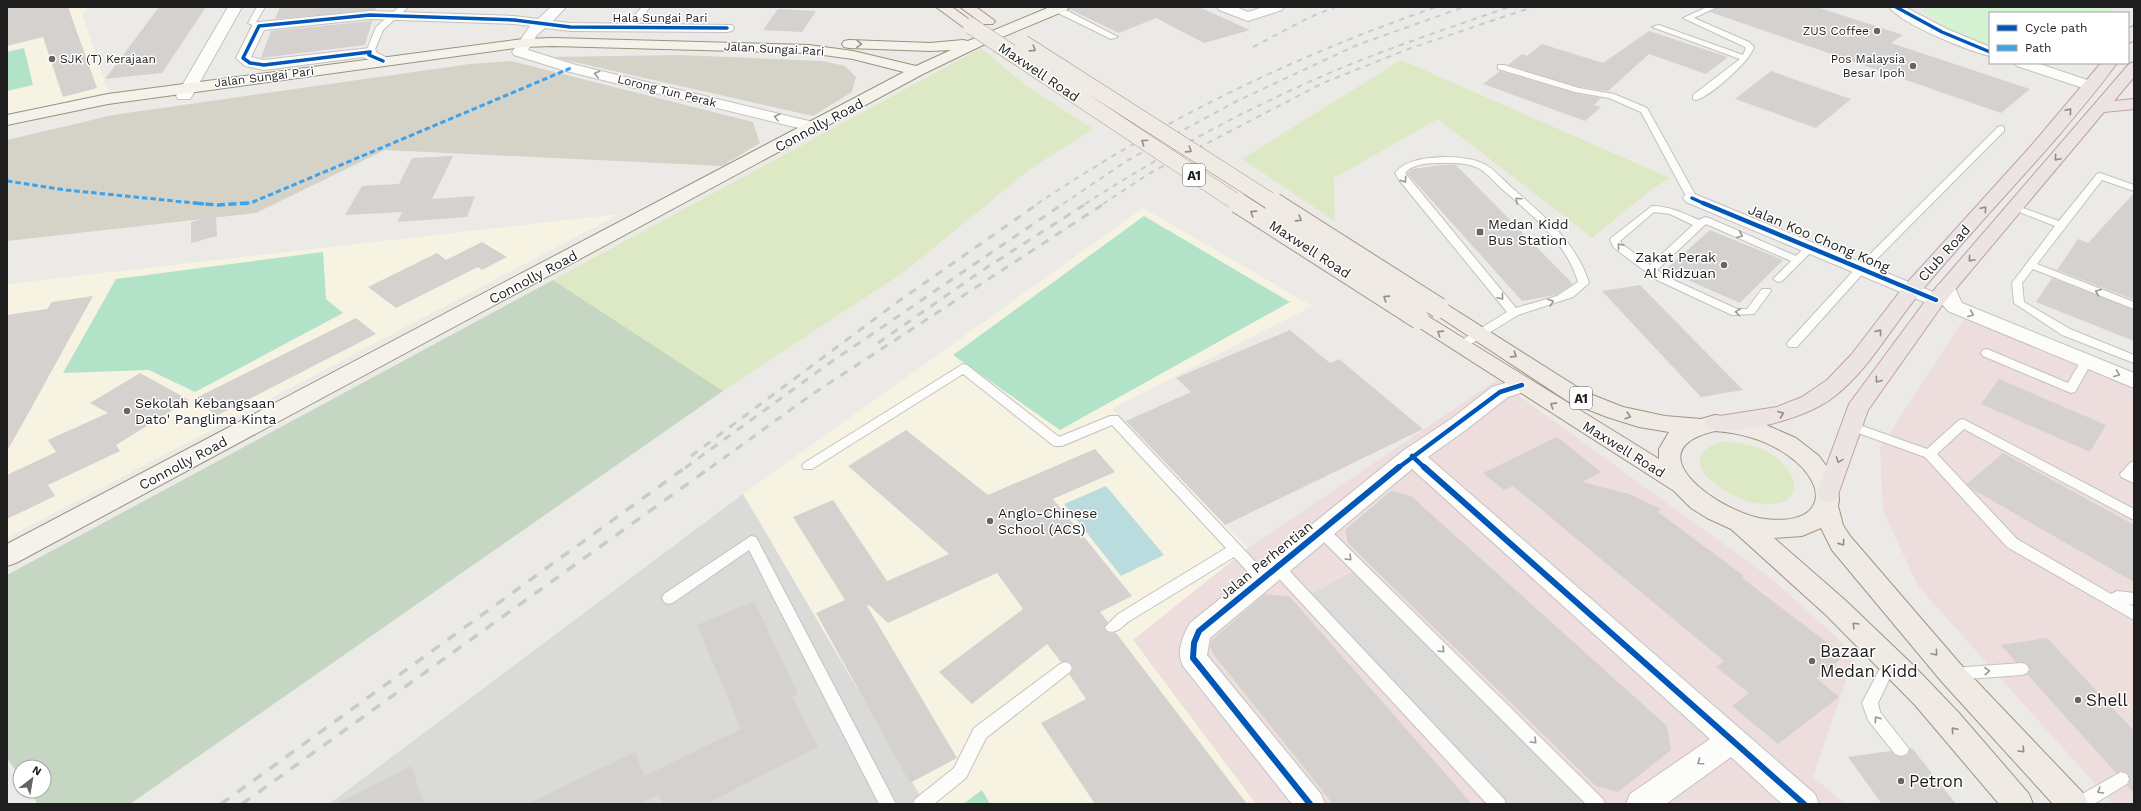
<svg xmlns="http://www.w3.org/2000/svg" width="2141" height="811" font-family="'Work Sans',sans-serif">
<rect width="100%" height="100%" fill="#eceae7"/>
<!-- commercial -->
<path fill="#edd" d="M1967 314 2134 383V804H2113L1918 586 1883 511 1880 448Z
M1497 380 1772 579 1855 654 1813 777 1845 804H1256L1133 640 1248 548Z"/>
<!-- education -->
<path fill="#f6f3e2" d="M7 7H91L82 13 108 92 7 114Z
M1143 208 1312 306 1112 409 1248 548 1133 640 1256 804H925L743 494Z
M619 214 7 538V284Z"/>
<!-- religious -->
<path fill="#dadad8" d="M743 494 925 804H329Z"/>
<!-- construction -->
<path fill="#d5d3c8" d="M680 55 822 61 845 66 856 77 852 92 813 116 552 57Z
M511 61 753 122 760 143 722 166 385 150 256 213 7 241V140L113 115 470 64Z"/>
<!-- grass -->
<path fill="#dde9c5" d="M981 48 1024 84 1093 129 1029 170 904 272 723 391 553 280Z
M1401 60 1670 178 1652 189 1592 238 1438 119 1334 178 1335 221 1242 159Z
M1721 442C1737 442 1752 444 1766 451 1799 468 1810 508 1761 504 1731 502 1666 460 1721 442Z"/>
<!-- cemetery -->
<path fill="#c5d7c3" d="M553 280 723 391 130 804H38L29 791H44V767H20V777L7 758V575Z"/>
<!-- park -->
<path fill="#d5f2d2" d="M1918 7H2114L2109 13H1990V47L1954 34Z"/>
<!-- pitch -->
<path fill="#b2e3c8" d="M24 48 33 85 7 91V52Z
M1144 216 1290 302 1060 430 953 355Z
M323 252 326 299 343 313 195 392 149 370 63 373 116 279Z
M982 790 990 804H963Z"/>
<!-- parking -->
<path fill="#dcdbda" d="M1356 570 1587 798 1579 804H1505L1307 596Z"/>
<!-- water -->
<path fill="#badcdf" d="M1106 486 1164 555 1121 576 1064 504Z"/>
<!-- building -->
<path fill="#d4d1cf" d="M7 7H68L97 88 63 97 43 37 7 46Z
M159 7H206L162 73 105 79Z
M280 7H376V10L275 19Z
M1070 7H1199L1250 30 1204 43 1156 18 1119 33 1069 9Z
M1718 7H1817L1903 35 1891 43 2030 89 2001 113 1710 12Z
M778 9 816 11 802 32 763 30Z
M372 21 365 45 261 58 271 31Z
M1649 31 1728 57 1706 74 1649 54 1608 91 1579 87 1508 65 1522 54 1527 56 1542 44 1603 63Z
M1500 71 1575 93 1601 98 1594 105 1601 107 1585 121 1483 84Z
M1771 71 1793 79 1851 99 1816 128 1735 99Z
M453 156 432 199 475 196 467 217 397 222 402 212 345 215 362 186 399 184 412 158Z
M1441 165H1456L1573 284 1556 295 1522 301 1407 173 1413 169Z
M2134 193V300L2057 270 2078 239 2088 243Z
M216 216 217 236 191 243V222Z
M1710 230 1783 260 1740 303 1665 270Z
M482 242 507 257 482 270 478 267 396 308 368 287 437 253 446 260Z
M2052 278 2134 310V341L2036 302Z
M1640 285 1743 390 1701 397 1602 291Z
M93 296 24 421 7 451V315L47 309 52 302Z
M356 318 376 334 216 416 196 398Z
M1290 330 1330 363 1339 359 1423 429 1225 525 1126 421 1191 392 1176 378Z
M140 373 189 400 116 445 120 451 48 485 55 496 7 519V475L56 452 48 440 108 413 90 403Z
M1999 379 2106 425 2090 452 1981 404Z
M906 430 988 495 1095 449 1115 472 1053 499 1132 596 1100 612 1108 622 1104 628 1107 632 1116 633 1247 804H1095L1041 723 1086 699 1069 674 1073 669 1071 663 1066 661 1061 662 1047 644 972 704 939 672 1023 609 997 573 888 623 869 605 867 606 957 758 910 783 816 613 845 600 793 517 833 500 887 581 949 554 848 466Z
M1557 437 1601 472 1582 482 1629 494 1661 509 1658 512 1744 576 1742 578 1845 656 1816 678 1839 697 1778 744 1732 706 1749 693 1716 667 1724 661 1513 486 1504 490 1483 473Z
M2003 453 2134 525V582L1972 489 1967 484Z
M1391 491 1411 496 1667 726 1671 750 1618 792 1596 786 1348 543 1345 530Z
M1265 594 1290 597 1472 804H1333L1214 655 1210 647 1211 641Z
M754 601 798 694 792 697 818 747 706 804H663L659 794 640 804H527L635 752 644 776 741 729 697 625Z
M2047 638 2134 731V793L2127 786 2130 780 2128 773 2121 771 2116 773 2027 674 2030 670 2028 664 2023 662H2016L2001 645Z
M1910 748H1912L1956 804H1882L1848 757 1891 751 1895 755 1901 757 1908 755Z
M411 766 424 804H336Z"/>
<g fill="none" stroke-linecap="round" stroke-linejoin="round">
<!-- service casing -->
<g stroke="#c3c2c1" stroke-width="2">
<path id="service" d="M257 7H265L256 22 263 26 259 28 248 23Z
M399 7H408L383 30 373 54H367L366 52 376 27Z
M642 7H650L631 30H625V26Z
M1054 7H1060L1118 37 1111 39 1054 11Z
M1707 7H1717L1694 18 1749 42 1754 47C1750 61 1711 96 1696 100L1693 99V95L1740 59 1652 27 1659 25 1743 55 1746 48 1743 46 1683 18Z
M1498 65H1504L1579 88 1614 94 1647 108 1697 198 1692 201 1687 198 1641 112 1609 98 1575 92 1498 69Z
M2001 126 2004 127V131L1865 271 1797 347H1789L1787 344 1789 341 1857 267 1998 127Z
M1444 157C1458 157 1474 158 1486 165 1495 170 1503 180 1511 187 1542 214 1577 243 1589 283L1573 297 1518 315 1461 350 1455 346 1457 343 1507 312 1399 180 1395 173C1406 159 1427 158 1444 157ZM1444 163C1456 163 1470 163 1480 169 1488 174 1495 183 1502 189 1532 215 1567 243 1578 282L1557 296 1516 308 1405 173C1413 163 1432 163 1444 163Z
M2100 173 2134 185V191L2102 180 2037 264 2134 302V309L2033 269 2022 283 2024 302 2070 329 2134 355V363L2062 335 2014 303 2012 283 2055 226 2009 208 2014 205 2017 206 2059 221 2097 174Z
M1652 206C1669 206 1683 213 1699 220L1705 217 1709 218 1796 256 1806 246 1810 245 1815 248 1782 281 1778 282 1773 279 1791 261 1706 224 1657 270 1665 276 1737 309H1747L1762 289H1770L1771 291 1754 314 1732 315 1657 280 1614 248 1610 240 1611 238ZM1654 212 1670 214 1693 225 1650 265 1622 244 1620 241Z
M1987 349 2068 383 2082 359 2086 358 2092 362 2075 392 2071 393 1983 356 1981 353 1983 350Z
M963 364 967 365 1059 437 1110 416H1118L1267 574 1269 578 1267 582 1262 584 1257 582 1234 557 1128 622C1121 628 1116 634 1107 631L1105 627 1118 614 1226 548 1112 425 1062 446H1054L963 374 812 469H804L802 466 804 463Z
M1963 419 2134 509V520L1964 429 1937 454 2017 539 2111 594 2117 591 2134 593V605L2129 604 2134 607V620L2007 547 1925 457 1847 429 1845 426 1851 422 1927 449 1959 420Z
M2134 461V483L2121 477 2120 474 2130 463Z
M1322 526 1327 527 1603 799 1605 804H1586L1317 535 1315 531 1317 527Z
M751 536 756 537 896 804H879L749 550 674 602 669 604 664 602 662 598 664 594Z
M1276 561 1281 562 1504 799 1506 804H1487L1271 570 1269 566 1271 562Z
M1891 655 1896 657 1898 661 1878 703 1880 712 1909 749 1907 754 1901 756 1895 754 1868 720 1862 703 1886 657Z
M1065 662 1070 664 1072 668 1070 672 986 738 966 778 934 804H913L915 799 954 768 974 728 1060 664Z
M2022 663 2027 665 2029 669 2027 673 2022 675 1953 680 1948 679 1946 674 1948 669 1953 668Z
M2121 772 2127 774 2129 779 2127 784 2094 804H2071L2073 799Z"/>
</g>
<!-- minor casing -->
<g stroke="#c3c2c1" stroke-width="2">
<path id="minor" d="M228 7H242L192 96 190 99H178L176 96Z
M551 7H566L553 21 570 23 732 25 734 28 732 31 727 32 570 31 545 28 537 35 528 50 576 65 821 124 823 127 821 130 815 132 566 71 514 55 512 52 530 26 514 24 370 19 264 30 251 57 264 60 370 48 375 49 377 53 388 58 390 61 388 64H378L363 57 264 70 245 66 236 58 252 26 254 23 259 22 370 11 514 16 538 19Z
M1217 7H1236L1248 12 1263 7H1284L1282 10 1248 21 1219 10Z
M1889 7H1905L1947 29 1990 47V56C1969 51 1901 24 1889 7Z
M2014 63H2037L2096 83 2099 86 2096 89H2086L2017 66Z
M1692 193 1938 294 1936 288 1939 284 1946 282 1953 284 1962 303 2134 373V388L1948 311 1942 304 1936 306 1929 304 1686 202 1683 198 1686 194Z
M1522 378 1530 380 1533 385 1530 390 1508 397 1467 429 1428 457 1815 794 1819 804H1782L1731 757 1666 804H1626L1630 794 1710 739 1412 469 1210 638 1207 655 1321 794 1325 804H1292L1183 666C1176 651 1182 638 1190 623L1404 450 1451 419 1492 387Z"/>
</g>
<!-- secondary casing -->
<g stroke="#96957e" stroke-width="2">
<path id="secondary" d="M1050 7H1069L1067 10 983 45 923 74 16 563 7 566V544L904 72 853 59 809 53 553 46 523 47 108 104 7 125V115L108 94 523 39 553 38 809 45 853 51 916 66 951 50 930 51 849 48 844 47 842 44 844 41 849 40 930 43 963 40 968 41Z"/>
</g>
<!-- primary casing -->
<g stroke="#a29483" stroke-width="2">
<path id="primary" d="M936 7H952L978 26 976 29H966Z
M960 7H976L995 21 993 24H983Z
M1439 302 1446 304 1585 392 1623 407 1665 416 1701 419 1715 415 1737 418 1766 425 1796 438 1819 456 1832 474 1838 487 1839 500 1838 506 1843 525 1850 536 1962 666 2084 794 2088 804H2053L1942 682 1832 550 1821 528 1802 536 1774 538 1845 600 1913 665 1959 713 2029 794 2033 804H1999L1915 705 1826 615 1731 529 1707 518 1691 508 1674 491 1412 323 1409 319 1412 315 1419 313 1426 315 1659 459V449L1669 432 1639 427 1607 417 1569 402 1432 312 1429 308 1432 304ZM1715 431C1741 433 1767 440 1789 456 1832 488 1823 526 1765 519 1723 514 1630 451 1715 431Z"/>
</g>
<!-- trunk casing -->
<g stroke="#c19eac" stroke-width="2">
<path id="trunk" d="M2134 26V41L2128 43V28Z
M2134 62V77L2114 101 2134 99V109L2104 112 1943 304 1868 410 1836 500 1828 503 1820 500 1816 494 1849 404 1929 296 2129 64Z
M2101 63H2117C2099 88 2079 111 2060 134 2014 187 1965 238 1920 293 1890 328 1869 371 1831 399 1805 418 1738 437 1707 428L1704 423 1707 418 1777 407 1802 397 1827 380 1851 355 1905 285 2031 146Z"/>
</g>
<!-- service -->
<use href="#service" fill="#fcfcfb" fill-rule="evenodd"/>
<!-- minor -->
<use href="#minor" fill="#fcfcfb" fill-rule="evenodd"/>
<!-- secondary -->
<use href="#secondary" fill="#f4f2ea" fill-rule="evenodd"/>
<!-- primary -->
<use href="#primary" fill="#f0eae4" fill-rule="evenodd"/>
<!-- trunk -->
<use href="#trunk" fill="#ece4e3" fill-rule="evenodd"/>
<!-- rail-far2 -->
<path stroke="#cacac9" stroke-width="2" stroke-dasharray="5.5 5.5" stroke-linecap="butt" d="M1253 47 1308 18 1335 7
M1037 204C1164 119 1292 57 1436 7
M1063 204 1128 160 1235 102 1357 45 1464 7
M1085 204C1166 152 1251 106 1339 69 1394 46 1452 27 1509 7
M1103 204 1150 173 1323 83 1411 48 1533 7"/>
<!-- rail-far1 -->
<path stroke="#cacac9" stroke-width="3" stroke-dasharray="8 8" stroke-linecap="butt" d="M878 343 983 270 1087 203
M691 456 896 303 1039 203
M685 468 831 362 1064 203
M710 468 811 395 1105 203"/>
<!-- rail -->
<path stroke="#cacac9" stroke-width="3.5" stroke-dasharray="10 10" stroke-linecap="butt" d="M221 804 686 467
M242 804 711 467"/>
<!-- primary-bridge-far1 casing -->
<g stroke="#a29483" stroke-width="17" stroke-linecap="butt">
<path id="primary-bridge-far1" d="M971 26 1239 204
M1023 43 1275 204"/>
</g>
<!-- primary-bridge casing -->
<g stroke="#a29483" stroke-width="22" stroke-linecap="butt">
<path id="primary-bridge" d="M1238 203 1419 319
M1274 203 1439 308"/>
</g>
<!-- primary-bridge-far1 -->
<use href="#primary-bridge-far1" stroke="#f0eae4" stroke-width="16"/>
<!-- primary-bridge -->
<use href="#primary-bridge" stroke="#f0eae4" stroke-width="20"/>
<!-- quiet-far1 -->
<path stroke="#3da2ea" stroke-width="3" stroke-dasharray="5.5 3" stroke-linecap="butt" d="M7 181 66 190 204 204
M244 204 253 202 571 68"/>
<!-- quiet -->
<path stroke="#3da2ea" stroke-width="3.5" stroke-dasharray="8 3.5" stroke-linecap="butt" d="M194 203 218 205 249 203"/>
<!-- cycleway-far2 casing -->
<g stroke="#fff" stroke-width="5.5">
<path id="cycleway-far2" d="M1896 7 1942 32 1990 52
M383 61 369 55 370 52 264 65 250 63 243 58 259 26 370 15 514 20 570 27 727 28
M1692 198 1705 204"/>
</g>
<!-- cycleway-far1 casing -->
<g stroke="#fff" stroke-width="7">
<path id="cycleway-far1" d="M1703 203 1936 300
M1412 456 1425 468
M1398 468 1500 392 1522 385"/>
</g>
<!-- cycleway casing -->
<g stroke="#fff" stroke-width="8">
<path id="cycleway" d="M1424 467 1804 804
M1310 804 1193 658 1194 643 1199 631 1399 467"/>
</g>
<!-- cycleway-far2 -->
<use href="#cycleway-far2" stroke="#0057b8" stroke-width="3.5"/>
<!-- cycleway-far1 -->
<use href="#cycleway-far1" stroke="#0057b8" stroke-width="4.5"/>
<!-- cycleway -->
<use href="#cycleway" stroke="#0057b8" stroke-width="6"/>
</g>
<!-- one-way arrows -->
<defs><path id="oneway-chevron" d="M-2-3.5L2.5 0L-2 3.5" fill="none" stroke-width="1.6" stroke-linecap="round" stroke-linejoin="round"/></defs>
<use stroke="#94938e" href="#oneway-chevron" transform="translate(859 44) rotate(2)"/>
<g stroke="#928e8b">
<use href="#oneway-chevron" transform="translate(1033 49) rotate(33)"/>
<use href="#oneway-chevron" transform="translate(1144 142) rotate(-146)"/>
<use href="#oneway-chevron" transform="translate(1189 150) rotate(33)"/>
<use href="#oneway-chevron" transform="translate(1253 213) rotate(-147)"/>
<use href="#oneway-chevron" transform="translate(1299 219) rotate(32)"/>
<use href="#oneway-chevron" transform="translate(1386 298) rotate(-147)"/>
<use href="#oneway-chevron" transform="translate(1440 333) rotate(-147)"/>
<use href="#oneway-chevron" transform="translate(1514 355) rotate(33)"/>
<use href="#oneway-chevron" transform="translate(1553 405) rotate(-148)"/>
<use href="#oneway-chevron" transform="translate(1628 416) rotate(16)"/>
<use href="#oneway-chevron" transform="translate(1842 543) rotate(55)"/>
<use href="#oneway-chevron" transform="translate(1855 625) rotate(-135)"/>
<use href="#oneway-chevron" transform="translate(1935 653) rotate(50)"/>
<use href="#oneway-chevron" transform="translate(1954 730) rotate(-131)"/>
<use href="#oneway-chevron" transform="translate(2022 750) rotate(47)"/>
</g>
<g stroke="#989898">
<use href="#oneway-chevron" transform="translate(597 74) rotate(-167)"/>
<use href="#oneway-chevron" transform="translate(777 117) rotate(-166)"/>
<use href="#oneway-chevron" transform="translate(1404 180) rotate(56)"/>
<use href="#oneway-chevron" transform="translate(1518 200) rotate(-137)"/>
<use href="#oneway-chevron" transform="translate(1740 235) rotate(23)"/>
<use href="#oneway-chevron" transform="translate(1620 246) rotate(-130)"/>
<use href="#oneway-chevron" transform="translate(2098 292) rotate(-158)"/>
<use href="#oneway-chevron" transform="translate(1501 297) rotate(50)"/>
<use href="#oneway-chevron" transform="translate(1551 302) rotate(-19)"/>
<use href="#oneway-chevron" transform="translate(1738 312) rotate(-171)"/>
<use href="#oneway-chevron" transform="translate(1971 314) rotate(22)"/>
<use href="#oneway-chevron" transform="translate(2117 374) rotate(22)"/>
<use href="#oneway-chevron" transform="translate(1349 558) rotate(45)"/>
<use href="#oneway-chevron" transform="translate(1442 650) rotate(45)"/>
<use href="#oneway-chevron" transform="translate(1987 671) rotate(-4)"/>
<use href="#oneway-chevron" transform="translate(1877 719) rotate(-125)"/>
<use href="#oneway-chevron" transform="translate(1534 741) rotate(45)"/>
<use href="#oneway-chevron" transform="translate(1700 762) rotate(145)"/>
<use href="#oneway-chevron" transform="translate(2100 791) rotate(149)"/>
</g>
<g stroke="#8f8b8a">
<use href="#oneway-chevron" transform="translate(2069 111) rotate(-49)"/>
<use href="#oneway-chevron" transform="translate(2057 158) rotate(131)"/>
<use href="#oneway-chevron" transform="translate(1984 209) rotate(-49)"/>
<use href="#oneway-chevron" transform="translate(1971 259) rotate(131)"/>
<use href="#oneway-chevron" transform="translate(1879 332) rotate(-52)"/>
<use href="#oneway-chevron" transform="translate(1878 380) rotate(126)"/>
<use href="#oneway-chevron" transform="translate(1781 414) rotate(-22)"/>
<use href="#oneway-chevron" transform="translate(1839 460) rotate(110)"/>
</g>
<!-- markers -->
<g fill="#666564" stroke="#fff" stroke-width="1.5">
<circle cx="1877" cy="31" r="4"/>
<circle cx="52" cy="59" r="4"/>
<circle cx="1913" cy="66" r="4"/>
<rect x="1476" y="228" width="8" height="8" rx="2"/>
<circle cx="1724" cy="265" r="4"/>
<circle cx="127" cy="411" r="4"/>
<circle cx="990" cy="521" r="4"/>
<circle cx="1812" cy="661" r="4"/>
<circle cx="2078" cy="700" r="4"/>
<circle cx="1901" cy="781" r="4"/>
</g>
<g text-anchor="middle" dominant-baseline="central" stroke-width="3" stroke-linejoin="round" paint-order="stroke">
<!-- far-street labels -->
<g font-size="12" fill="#1e1e1e" stroke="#fff">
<text x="660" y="18">Hala Sungai Pari</text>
<text transform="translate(774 49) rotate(3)">Jalan Sungai Pari</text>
<text transform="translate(264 77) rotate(-7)">Jalan Sungai Pari</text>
<text transform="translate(667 91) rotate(14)">Lorong Tun Perak</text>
</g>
<!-- far-poi labels -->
<g font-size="12" fill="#1e1e1e" stroke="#fff" text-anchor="end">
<text x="1869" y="31">ZUS Coffee</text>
<text x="60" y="59" text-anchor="start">SJK (T) Kerajaan</text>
<text x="1905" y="59">Pos Malaysia<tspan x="1905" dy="14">Besar Ipoh</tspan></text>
</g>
<!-- shield labels -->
<g fill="#fff" stroke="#626262" stroke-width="1">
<rect x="1183" y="164" width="22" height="22" rx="3"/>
<rect x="1570" y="387" width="22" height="22" rx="3"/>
</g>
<g font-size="13" font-weight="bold" fill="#1e1e1e">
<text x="1194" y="175">A1</text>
<text x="1581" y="398">A1</text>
</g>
<!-- street labels -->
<g font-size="14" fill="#1e1e1e" stroke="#fff">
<text transform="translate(1039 72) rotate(34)">Maxwell Road</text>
<text transform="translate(819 125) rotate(-28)">Connolly Road</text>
<text transform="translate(1819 238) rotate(23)">Jalan Koo Chong Kong</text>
<text transform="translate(1310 249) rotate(33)">Maxwell Road</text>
<text transform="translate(1944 253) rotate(-48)">Club Road</text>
<text transform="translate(533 277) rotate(-28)">Connolly Road</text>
<text transform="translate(1624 449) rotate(32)">Maxwell Road</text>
<text transform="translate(183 463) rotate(-28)">Connolly Road</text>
<text transform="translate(1266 560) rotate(-39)">Jalan Perhentian</text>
</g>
<!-- poi labels -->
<g font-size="14" fill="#1e1e1e" stroke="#fff" text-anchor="start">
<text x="1488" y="224">Medan Kidd<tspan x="1488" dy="16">Bus Station</tspan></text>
<text x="1716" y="257" text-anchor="end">Zakat Perak<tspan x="1716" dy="16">Al Ridzuan</tspan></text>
<text x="135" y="403">Sekolah Kebangsaan<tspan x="135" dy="16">Dato' Panglima Kinta</tspan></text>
<text x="998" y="513">Anglo-Chinese<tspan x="998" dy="16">School (ACS)</tspan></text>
</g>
<!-- near-poi labels -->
<g font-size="17" fill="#1e1e1e" stroke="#fff" text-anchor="start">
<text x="1820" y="651">Bazaar<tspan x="1820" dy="20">Medan Kidd</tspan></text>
<text x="2086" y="700">Shell</text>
<text x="1909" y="781">Petron</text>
</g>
</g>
<!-- border -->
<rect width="2141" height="811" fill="none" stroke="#1e1e1e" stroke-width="16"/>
<!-- legend -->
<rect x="1989" y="12" width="140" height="52" fill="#ffffff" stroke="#a5a5a5"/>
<rect x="1997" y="25" width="20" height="6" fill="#0057b8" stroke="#a5a5a5"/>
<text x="2025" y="32" font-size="12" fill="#1e1e1e">Cycle path</text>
<rect x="1997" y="45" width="20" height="6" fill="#3da2ea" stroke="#a5a5a5"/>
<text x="2025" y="52" font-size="12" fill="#1e1e1e">Path</text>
<!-- north arrow -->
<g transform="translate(32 779) rotate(31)"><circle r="19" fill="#ffffff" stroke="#a5a5a5"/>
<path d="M0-3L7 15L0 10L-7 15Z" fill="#666564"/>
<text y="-6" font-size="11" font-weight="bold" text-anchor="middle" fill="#1e1e1e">N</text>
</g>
</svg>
